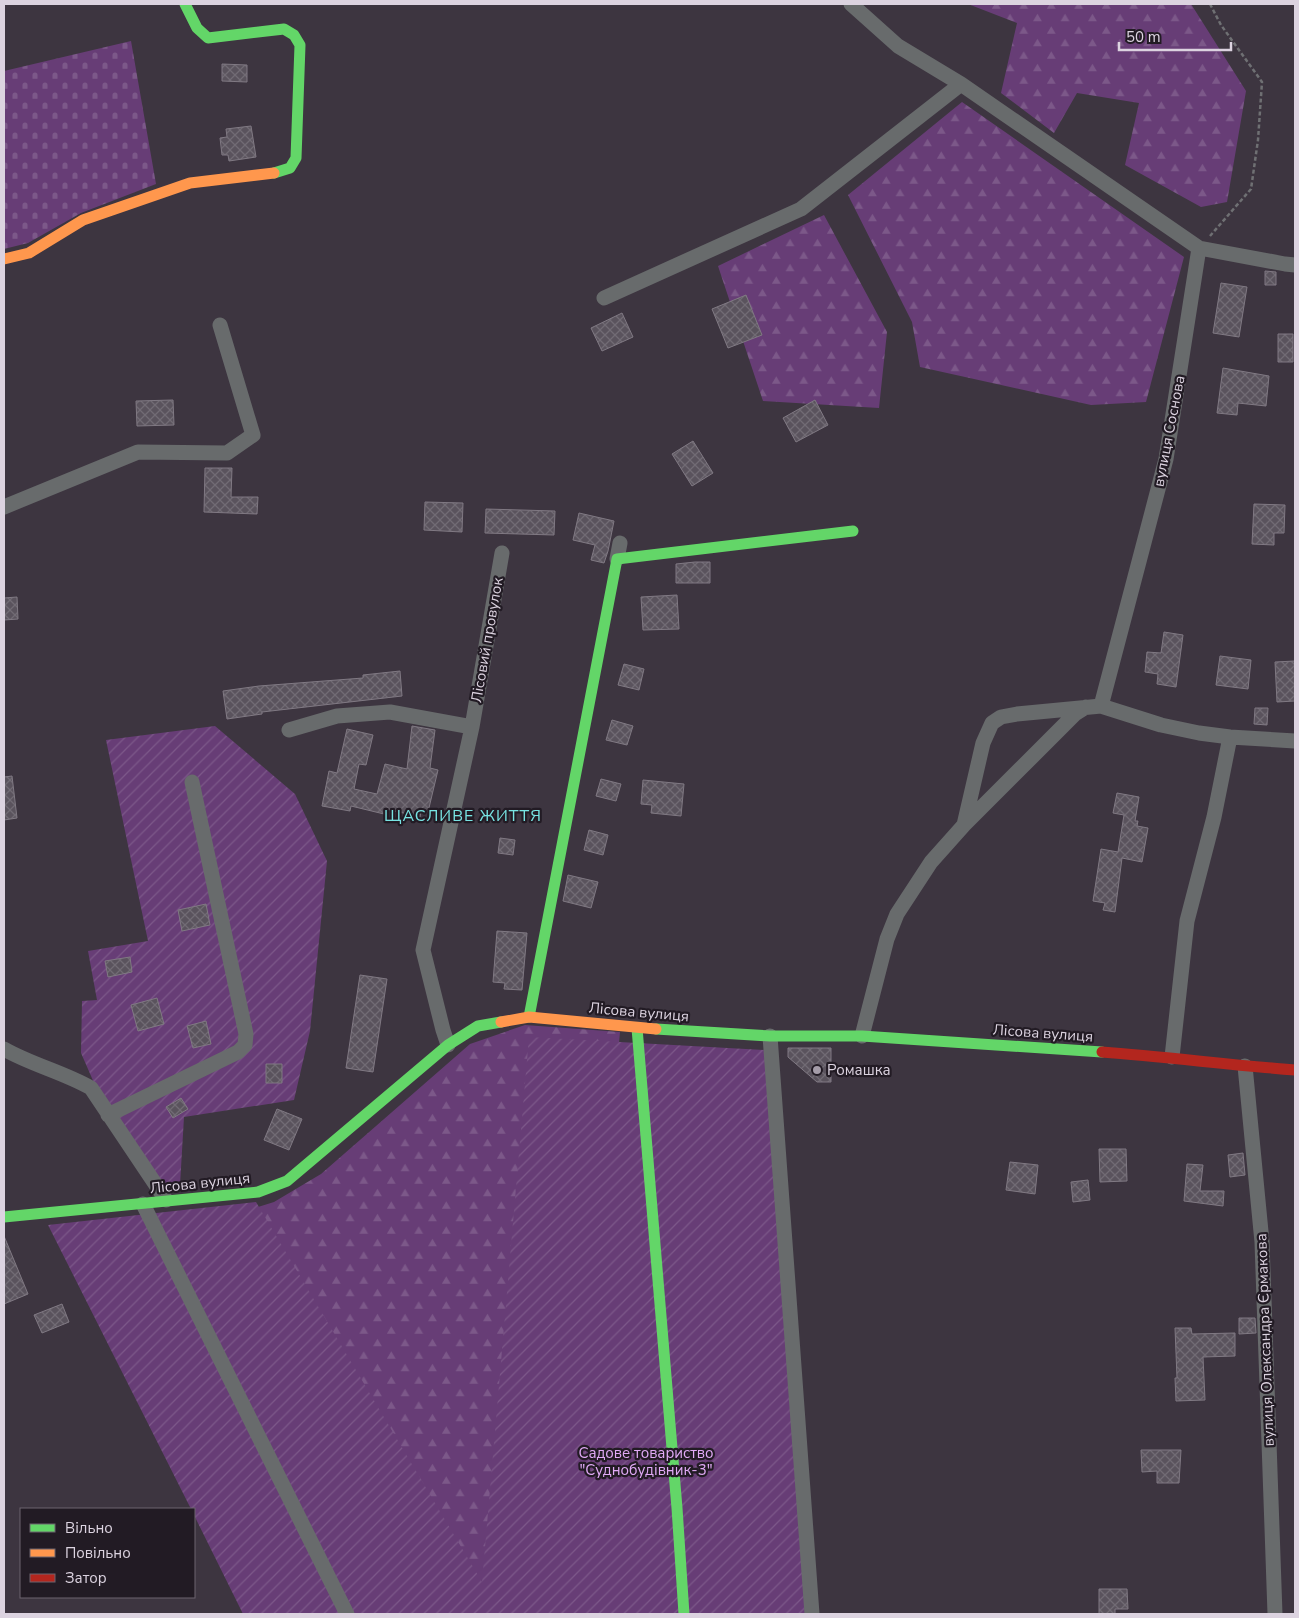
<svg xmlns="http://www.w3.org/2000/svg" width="1299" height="1618" font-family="'Nunito Sans',sans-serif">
<defs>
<pattern id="forest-firs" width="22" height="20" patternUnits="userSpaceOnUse" patternTransform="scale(1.25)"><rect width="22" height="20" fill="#673d76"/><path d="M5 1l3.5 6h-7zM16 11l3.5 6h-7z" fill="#7c5889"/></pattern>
<pattern id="cemetery-stones" width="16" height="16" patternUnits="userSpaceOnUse" patternTransform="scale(1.25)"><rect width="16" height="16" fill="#673d76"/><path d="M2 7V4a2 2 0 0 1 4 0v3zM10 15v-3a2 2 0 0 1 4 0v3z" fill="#7c5889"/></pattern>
<pattern id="garden-furrows" width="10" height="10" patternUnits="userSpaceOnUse" patternTransform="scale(1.25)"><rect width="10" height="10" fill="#673d76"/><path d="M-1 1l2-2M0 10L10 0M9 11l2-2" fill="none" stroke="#7c5889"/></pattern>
<pattern id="building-cross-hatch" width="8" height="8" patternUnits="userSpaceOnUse" patternTransform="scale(1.25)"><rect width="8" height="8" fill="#5a535d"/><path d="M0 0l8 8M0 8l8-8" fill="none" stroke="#716b74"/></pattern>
</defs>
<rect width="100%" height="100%" fill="#3d3540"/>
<!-- forest -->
<path fill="url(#forest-firs)" d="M968 4H1191L1246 91 1227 202 1201 207 1125 165 1139 103 1077 93 1054 133 1001 93 1017 23Z
M962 102 1184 257 1146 402 1091 405 920 367 912 322 848 195Z
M824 215 887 332 879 408 763 401 718 266Z
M525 1025 620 1032 618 1054 497 1614 233 1215 274 1202 321 1174 470 1044Z"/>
<!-- cemetery -->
<path fill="url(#cemetery-stones)" d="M131 41 156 184 81 213 28 243 4 249V71Z"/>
<!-- garden -->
<path fill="url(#garden-furrows)" d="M215 726 295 794 327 861 310 1031 294 1100 184 1117 180 1185 159 1190 108 1115 81 1053 82 1001 97 1000 88 951 148 941 106 740Z
M529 1037 765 1050 810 1614H243L194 1515V1509H191L48 1225 256 1202 482 1582Z"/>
<!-- building -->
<path fill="url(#building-cross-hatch)" stroke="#807983" d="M222 64 247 65V82L222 81Z
M251 126 256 157 229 161 228 155H222L220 138 227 137 226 129Z
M1265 271 1276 272V285H1265Z
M1221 283 1247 287 1239 337 1213 333Z
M746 295 762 335 728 348 712 309Z
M622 313 633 337 602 351 591 328Z
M1278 334H1293V362H1278Z
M1223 368 1269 376 1266 406 1238 403 1237 415 1217 413Z
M173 400 174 425 137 426 136 401Z
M815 400 828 425 796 442 783 418Z
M693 441 713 473 692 486 672 454Z
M205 468H232L231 497H258L257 514 204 512Z
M425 502 463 503 462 532 424 530Z
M1254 504 1285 505 1284 533H1274V545L1252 544Z
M486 509 555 511 554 535 485 533Z
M579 513 614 521 608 551 604 563 591 560 595 545 573 540Z
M695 562H710V583H676V564Z
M677 595 679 629 643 630 641 597Z
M17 597 18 619 4 620V598Z
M1164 632 1183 635 1176 687 1157 684 1158 674 1145 672 1147 652 1161 653Z
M1220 656 1251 660 1248 689 1216 685Z
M1295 661V701L1277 702 1275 662Z
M624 664 644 669 639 690 618 685Z
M400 671 402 696 262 712V714L227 719 223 691 259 686 363 678V675Z
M1255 708H1268L1267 725 1254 724Z
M612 720 633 726 627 745 606 740Z
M412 726 435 730 430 768 438 770 428 812 421 810 420 817 386 809 384 814 351 806 350 811 322 806 329 771 337 773 347 729 373 735 366 765 359 764 354 789 377 794 385 764 407 769Z
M12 776 17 818 4 820V777Z
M601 779 621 784 616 801 596 796Z
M643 780 684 784 681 816 651 813 652 805 641 804Z
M1117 793 1139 797 1135 821H1138L1137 826 1148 828 1142 862 1122 858 1115 912 1103 910 1105 903 1093 901 1101 849 1118 852 1124 815 1113 813Z
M589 830 608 835 603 855 584 850Z
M500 838 515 840 513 855 498 853Z
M568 875 598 882 591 908 563 901Z
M206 904 210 925 182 931 178 910Z
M497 931 527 933 522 990 504 989 505 983 493 982Z
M130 957 132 972 108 977 105 961Z
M360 975 387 979 373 1072 346 1068Z
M157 998 164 1024 138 1031 131 1005Z
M206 1021 211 1044 193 1048 187 1026Z
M788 1048H831V1082H817L788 1057Z
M266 1064H282V1083H266Z
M181 1098 188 1109 173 1118 166 1107Z
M277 1109 302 1119 289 1150 264 1140Z
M1099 1149H1126L1127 1181 1100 1182Z
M1243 1153 1245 1175 1230 1177 1228 1155Z
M1010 1162 1038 1165 1035 1194 1006 1190Z
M1187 1164 1203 1165 1200 1191H1224L1223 1206 1184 1201Z
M1088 1180 1090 1200 1073 1202 1071 1182Z
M4 1236 28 1294 4 1304Z
M62 1304 69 1322 42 1333 34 1315Z
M1239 1318H1255L1256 1333 1239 1334Z
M1175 1328H1191L1192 1334 1235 1333V1356L1203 1357 1205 1400 1176 1401 1175 1378H1177Z
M1141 1450H1181L1179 1483H1157V1471L1142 1472Z
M1099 1589H1127L1128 1609H1115V1614H1099Z"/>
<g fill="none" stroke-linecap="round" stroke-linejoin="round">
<!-- path -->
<path stroke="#6f7073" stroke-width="2.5" stroke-dasharray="4 2.5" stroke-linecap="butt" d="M1210 4 1221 25 1262 82 1258 140 1251 189 1210 236"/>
<!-- street -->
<path stroke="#686b6c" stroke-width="15" d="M851 4 898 46 961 84 1199 248
M604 298 801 209 961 84
M4 507 138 452 227 453 253 435 220 325
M617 559 620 543
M1101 706 1166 459 1199 248 1285 264 1295 265
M472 727 502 553
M289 730 337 716 390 712 472 727 423 950 443 1030 448 1045
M964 825 983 743 992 723 1001 717 1017 714 1101 706 1161 725 1199 733 1230 737 1295 741
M770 1036 812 1614
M862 1036 887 939 897 914 931 862 964 825 1075 714 1086 707
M4 1049C32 1065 63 1072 91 1088L166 1200
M1172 1057 1187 921 1214 817 1230 737
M1245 1066 1262 1242 1275 1614
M108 1115 238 1052 245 1045 246 1034 192 782
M143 1204 347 1614"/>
<!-- fast -->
<path stroke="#63d668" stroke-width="11" d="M185 4 197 28 208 38 284 29 294 35 300 45 296 158 290 168 274 173
M529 1017 617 559 853 531
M637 1028 677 1508 684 1614
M656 1029 770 1036H862L1102 1052
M4 1217 258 1192 287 1181 448 1045 478 1026 501 1022"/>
<!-- slow -->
<path stroke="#ff974d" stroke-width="11" d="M4 259 29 253 83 220 190 183 274 173
M501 1022 529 1017 656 1029"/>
<!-- jam -->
<path stroke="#b3261e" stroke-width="11" d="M1102 1052C1167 1057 1231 1065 1295 1070"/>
</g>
<!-- markers -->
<circle fill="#a49ca8" stroke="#221b24" stroke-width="2" cx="817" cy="1070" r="5"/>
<g text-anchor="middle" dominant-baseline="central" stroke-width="4.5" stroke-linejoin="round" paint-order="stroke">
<!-- street labels -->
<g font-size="15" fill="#dcd3e0" stroke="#221b24">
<text transform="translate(1169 431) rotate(-79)">вулиця Соснова</text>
<text transform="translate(487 640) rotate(-80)">Лісовий провулок</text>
<text transform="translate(639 1012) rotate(5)">Лісова вулиця</text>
<text transform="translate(1043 1033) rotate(4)">Лісова вулиця</text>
<text transform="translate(200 1183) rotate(-6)">Лісова вулиця</text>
<text transform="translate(1265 1340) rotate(-92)">вулиця Олександра Єрмакова</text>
</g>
<!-- poi labels -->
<g font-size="15" fill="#dcd3e0" stroke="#221b24" text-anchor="start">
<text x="827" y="1070">Ромашка</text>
</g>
<!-- park labels -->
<g font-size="15" fill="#e1aaf6" stroke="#221b24">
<text x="646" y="1453">Садове товариство<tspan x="646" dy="17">"Суднобудівник-3"</tspan></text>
</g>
<!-- neighbourhood labels -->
<g font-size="16" letter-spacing="1" fill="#78e4e3" stroke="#221b24">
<text x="463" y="816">ЩАСЛИВЕ ЖИТТЯ</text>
</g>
</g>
<!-- border -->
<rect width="1299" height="1618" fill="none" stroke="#dcd3e0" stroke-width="10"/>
<!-- legend -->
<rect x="20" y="1508" width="175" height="90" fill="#221b24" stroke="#6c656f"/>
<rect x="30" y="1524" width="25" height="8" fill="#63d668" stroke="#6c656f"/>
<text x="65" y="1533" font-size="15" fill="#dcd3e0">Вільно</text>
<rect x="30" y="1549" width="25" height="8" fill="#ff974d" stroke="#6c656f"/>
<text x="65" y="1558" font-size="15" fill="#dcd3e0">Повільно</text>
<rect x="30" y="1574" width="25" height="8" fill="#b3261e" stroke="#6c656f"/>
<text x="65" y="1583" font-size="15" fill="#dcd3e0">Затор</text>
<!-- scale -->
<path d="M1119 42v8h112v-8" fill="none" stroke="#dcd3e0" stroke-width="2.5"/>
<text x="1126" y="42" font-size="15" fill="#dcd3e0" stroke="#221b24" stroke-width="4" paint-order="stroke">50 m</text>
</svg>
